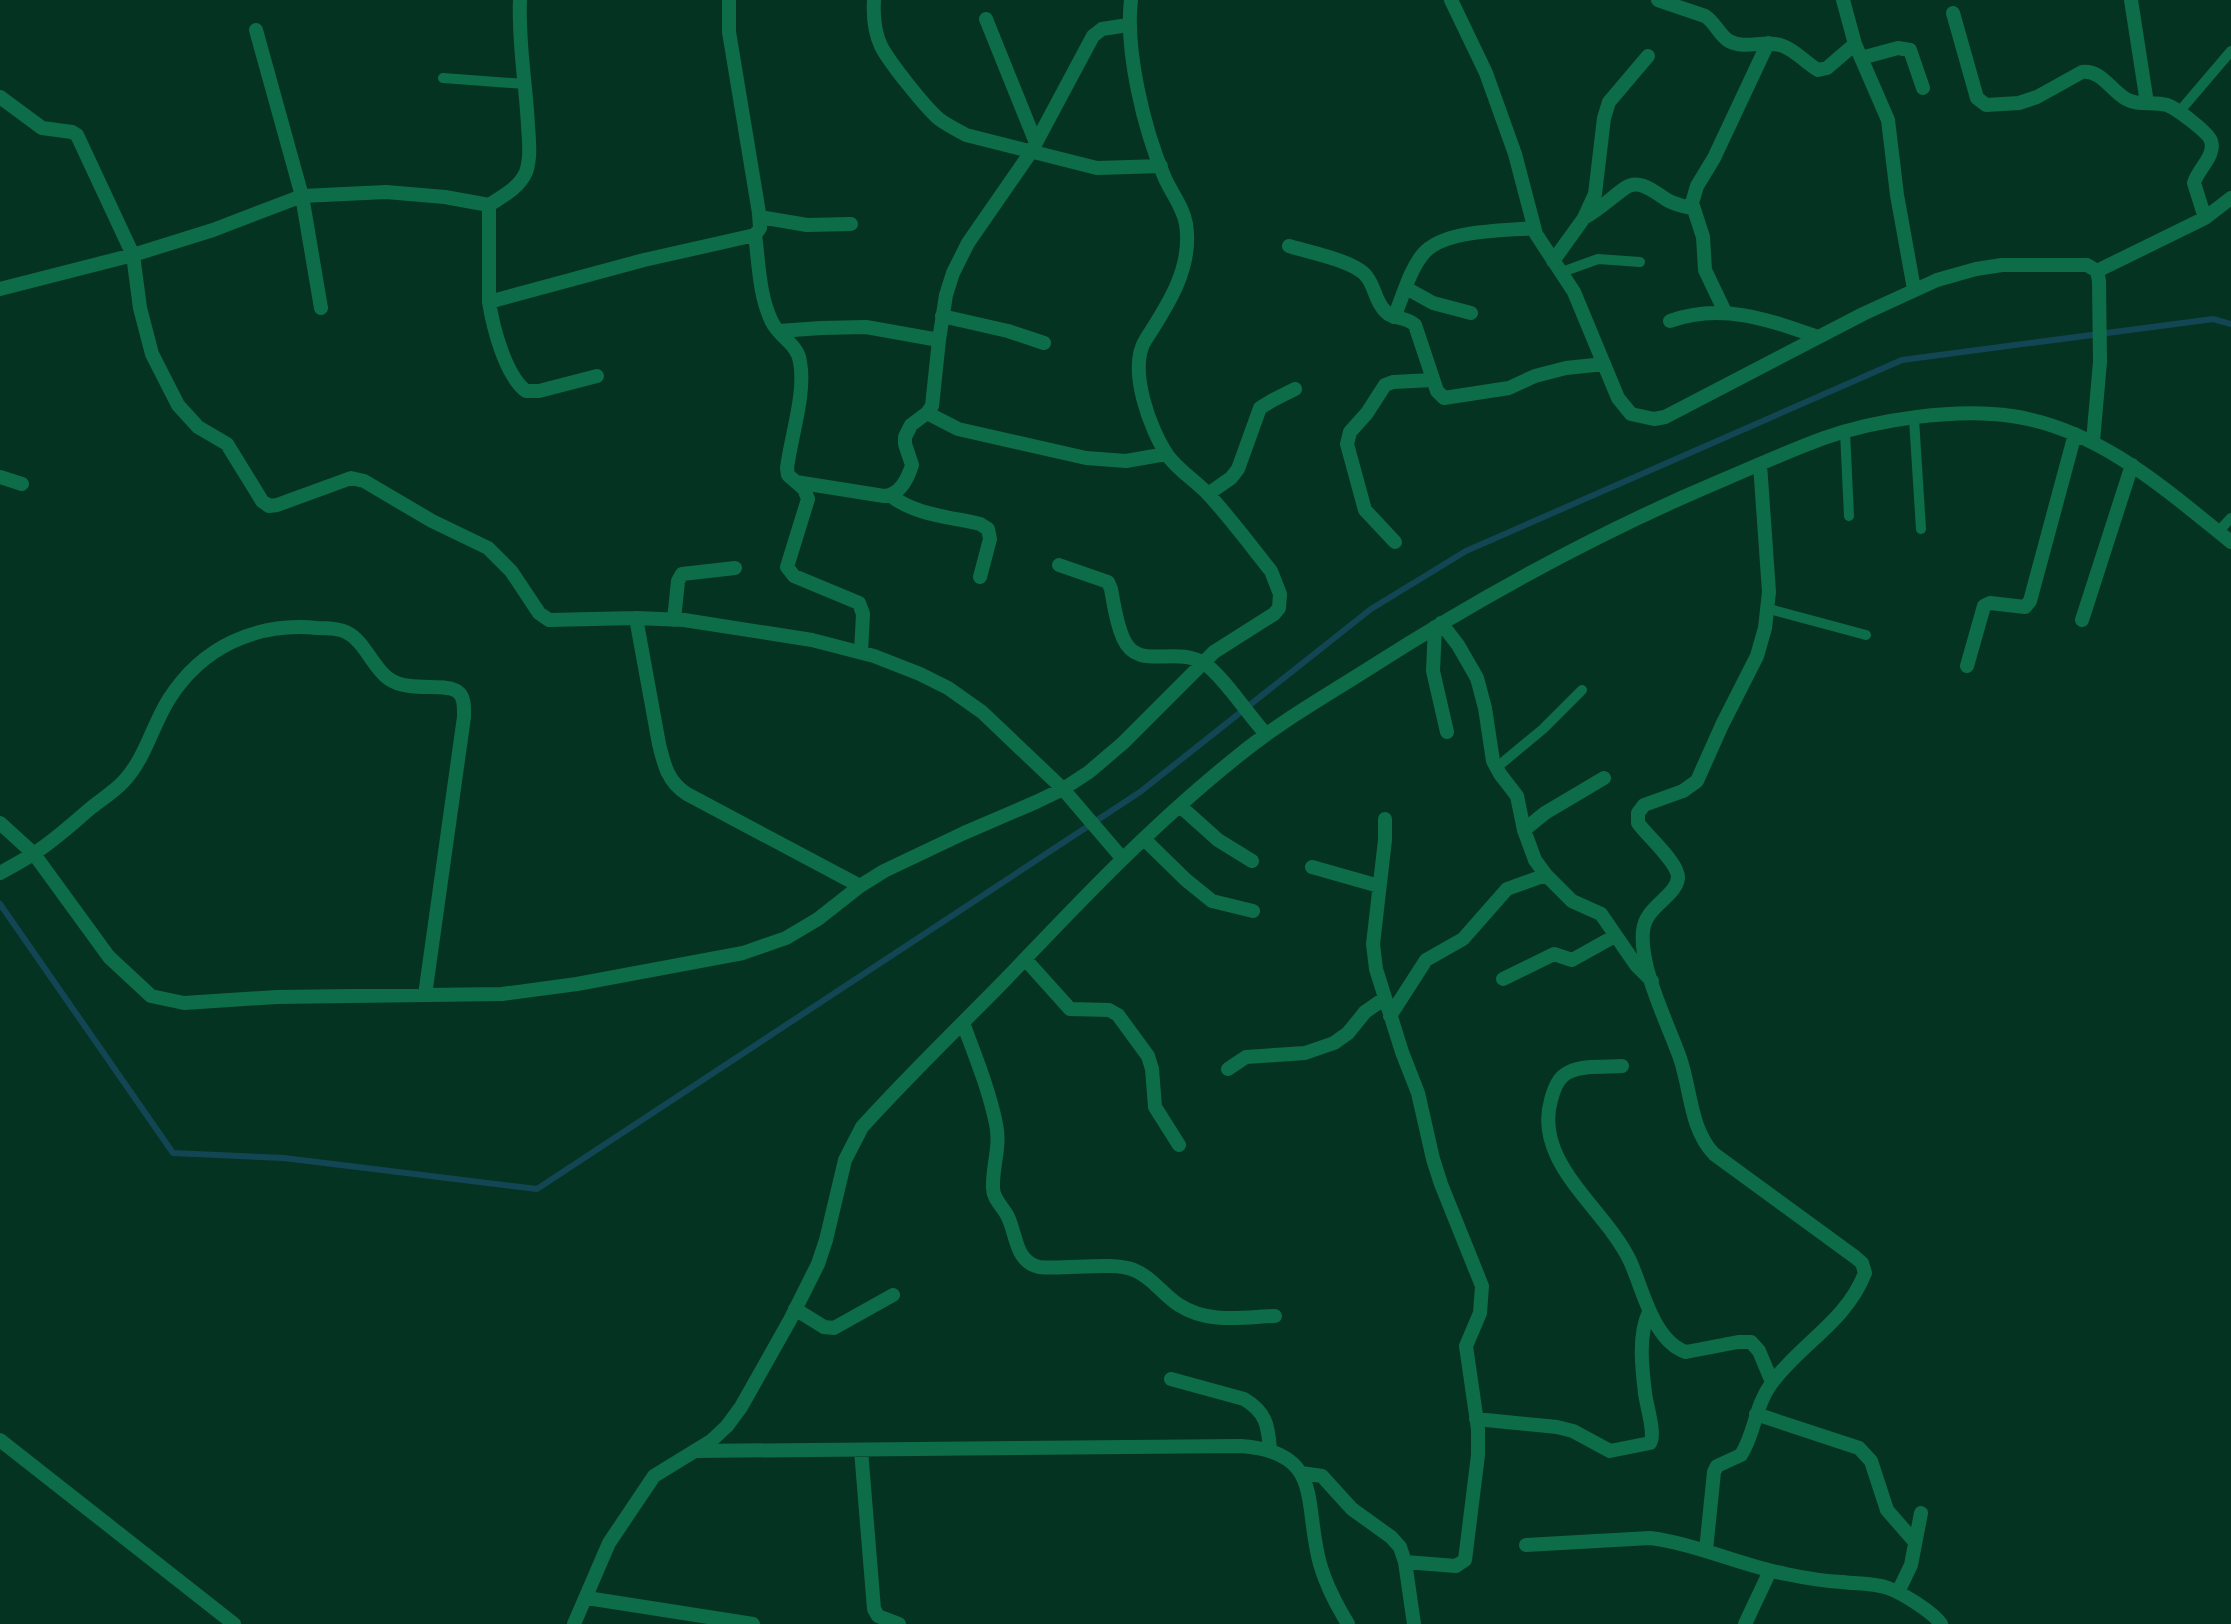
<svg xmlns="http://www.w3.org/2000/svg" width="2231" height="1624" font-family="'Roboto Condensed',sans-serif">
<rect width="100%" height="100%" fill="#043421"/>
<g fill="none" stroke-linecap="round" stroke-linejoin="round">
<!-- stream -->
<path stroke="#134655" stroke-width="6" d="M0 904 173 1153 284 1158 537 1189 1140 792 1371 609 1466 551 1902 360 2213 319 2231 324"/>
<!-- service -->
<path stroke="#0e6d49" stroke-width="10" d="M443 78 525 84
M2179 112 2231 51
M1562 272 1598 259 1640 262
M1914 419 1921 529
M1845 432 1849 516
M2218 532 2231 518
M1769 609 1866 635
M1496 768 1543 729 1582 690"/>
<!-- minor -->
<path stroke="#0e6d49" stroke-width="14" d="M874 0C873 16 874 31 881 46 889 62 925 107 939 119 947 125 957 130 966 135L1097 168 1161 166
M1451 0 1486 73 1515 154 1536 234 1574 292 1618 398 1631 414 1654 419 1665 417 1863 314 1937 280 1976 269 2002 265H2087L2097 271 2099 281 2100 362 2093 441
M1658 0 1705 16C1715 22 1719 35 1729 41 1746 50 1765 39 1783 46 1796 51 1806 63 1818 70L1827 68 1855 44
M1843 0 1855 44 1888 120 1897 195 1914 289
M2131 0 2147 103
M1953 13 1977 98 1986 105 2019 103 2037 97 2082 72C2102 70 2110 90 2126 99 2138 106 2153 101 2167 105 2176 108 2209 133 2211 141 2216 156 2197 170 2194 183L2205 218
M986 19 1036 143
M256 30 302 196 321 308
M1861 58 1898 48 1910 50 1923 88
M0 97 42 128 72 132 77 135 133 255 140 308 152 354 178 405 198 427 227 444 262 501 269 506 277 505 351 478 364 481 432 521 488 548 511 571 539 613 549 620 636 618 684 620 812 640 874 656 920 674 948 688 982 712 1063 789 1122 858
M489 205V302
M760 217 807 225 851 224
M1584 218C1600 209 1611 198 1625 188 1641 177 1657 195 1671 202 1678 205 1685 207 1693 208
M755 235C759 264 759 296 772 322 779 337 798 344 800 362 806 393 791 436 787 468L788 475 804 489 808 499 787 567 794 576 859 603 863 614 861 652
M1289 246C1308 252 1356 261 1367 277 1375 287 1375 301 1385 311 1393 320 1406 316 1415 325L1437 391 1444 398 1509 388 1535 376 1566 368 1604 364
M1553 261 1584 218 1595 194 1604 118 1609 102 1648 56
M2097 271 2205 218 2231 198
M1406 288 1433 303 1471 313
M0 289 133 255 213 230 302 196 386 192 445 197 489 205C503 196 519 188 526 172 531 158 529 141 528 126 526 84 518 43 520 0
M1725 312 1705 270 1703 237 1692 203 1697 186 1714 158 1768 43
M942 316 1008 331 1044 343
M1394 317C1403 297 1409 271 1423 254 1444 229 1504 231 1534 228
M1670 321C1721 302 1770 320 1818 337
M779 331 821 328 866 327 939 340
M597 376 539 391H526C505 375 493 327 489 302L644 260 755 235 760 228 759 213 729 32V0
M927 413 958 429 1086 458 1126 461 1166 454
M0 477 22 484
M796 482 884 496C900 495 908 478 912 465L905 444V437L911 425 927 413 932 406 939 340 946 295 953 273 968 243 1031 152 1093 36 1102 29 1128 25
M1208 494 1231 478 1238 469 1260 408 1273 400 1295 389
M890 495C914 515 951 517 980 524L988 529 990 539 980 577
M1395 542 1365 510 1347 444 1350 432 1367 413 1385 385 1393 382 1433 380
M1059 565 1108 582 1111 589C1114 605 1116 622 1123 638 1138 673 1175 644 1205 664 1223 676 1249 716 1266 734
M636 618 659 744C664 765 668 782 687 794L860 886
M674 620 678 581 682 574 735 568
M2082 620 2132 465
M1441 623 1458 645 1477 678 1485 708 1493 761 1500 774 1517 796 1524 830 1535 860 1546 875 1572 901 1601 914 1636 965 1652 981
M1435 627 1433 671 1447 732
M1967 666 1984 606 1990 603 2025 607 2030 601 2075 434
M1180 806 1218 840 1252 861
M1385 819V840L1373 944 1376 969 1402 1052 1418 1093 1433 1159 1441 1184 1482 1286 1480 1313 1466 1346 1478 1429V1455L1465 1560 1456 1566 1405 1562
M0 823 34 854 109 957 151 996 184 1003 277 997 502 994 577 984 743 953 786 938 818 919 860 886 884 871 964 833 1036 802 1063 789 1089 772 1123 743 1214 652 1274 614 1279 608 1280 594 1271 571C1251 546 1231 519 1209 495 1196 481 1179 471 1168 456 1150 430 1127 368 1146 339 1168 305 1193 267 1186 224 1183 206 1171 193 1164 176 1144 129 1125 51 1131 0
M1524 830 1545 813 1604 778
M1144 839 1186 880 1212 901 1253 911
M1312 867 1379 886
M0 873C11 867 22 861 33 854 54 841 73 823 92 807 102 799 115 791 124 781 146 757 152 726 169 699 202 647 256 622 317 628 326 628 338 628 346 632 365 641 372 667 389 679 409 693 447 682 458 692 465 697 464 709 464 717L425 995
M1025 959 1070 1009 1109 1010 1118 1015 1148 1056 1152 1069 1155 1107 1179 1145
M1503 979 1554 954 1572 960 1615 936
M1390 1016 1426 960 1463 939 1507 889 1546 875
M963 1023C975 1056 989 1089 996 1124 1001 1147 992 1166 993 1188 993 1199 1002 1206 1007 1215 1017 1233 1014 1261 1039 1267 1066 1270 1113 1261 1134 1270 1152 1277 1163 1295 1179 1305 1208 1324 1243 1317 1275 1316
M1622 1066C1606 1067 1584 1065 1569 1072 1558 1077 1554 1089 1551 1100 1533 1163 1605 1208 1630 1261 1643 1289 1653 1341 1686 1352L1738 1342H1751L1759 1351 1772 1382
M1228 1069 1246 1057 1305 1053 1334 1043 1348 1033 1365 1012 1385 998
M795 1309 824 1327 834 1328 893 1295
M1171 1379 1244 1399C1266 1412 1268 1425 1270 1449
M1756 1414 1859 1448 1871 1461 1887 1510 1914 1541
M1476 1419 1557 1427 1573 1431 1610 1451 1650 1443C1656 1434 1646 1404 1645 1393 1642 1368 1638 1335 1649 1312
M861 1450 874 1609 878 1616 899 1624
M695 1451 1241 1446C1325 1452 1303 1503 1320 1564 1326 1585 1337 1606 1348 1624
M1301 1473 1322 1476 1352 1509 1391 1537 1400 1547 1405 1562 1414 1624
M1526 1545 1650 1538C1697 1544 1740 1565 1786 1574 1805 1578 1823 1581 1842 1582 1857 1584 1874 1583 1888 1588 1902 1593 1933 1612 1941 1624
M1706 1550 1714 1472 1717 1466 1741 1455C1755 1433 1755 1406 1771 1384 1800 1344 1846 1322 1865 1273L1862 1263 1855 1257 1714 1154C1690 1129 1691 1090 1680 1058 1668 1024 1639 967 1643 931 1645 906 1676 897 1678 878 1679 863 1647 836 1638 823V813L1644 805 1683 791 1697 781 1722 725 1757 656 1765 628 1769 592 1760 464
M1898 1592 1911 1565 1921 1513
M587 1598 753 1624
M574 1624 609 1543 654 1476 711 1441 727 1426 741 1407 790 1320 818 1264 826 1240 845 1160 862 1127C908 1076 958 1028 1006 979 1080 901 1154 823 1238 756 1278 723 1324 697 1368 669 1482 596 1601 531 1725 479 1758 465 1791 450 1824 438 1878 419 1956 408 2012 416 2099 429 2165 489 2231 542
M1745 1624 1770 1571"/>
<!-- tertiary -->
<path stroke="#0e6d49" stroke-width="14" d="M0 1440 234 1624"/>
</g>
</svg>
